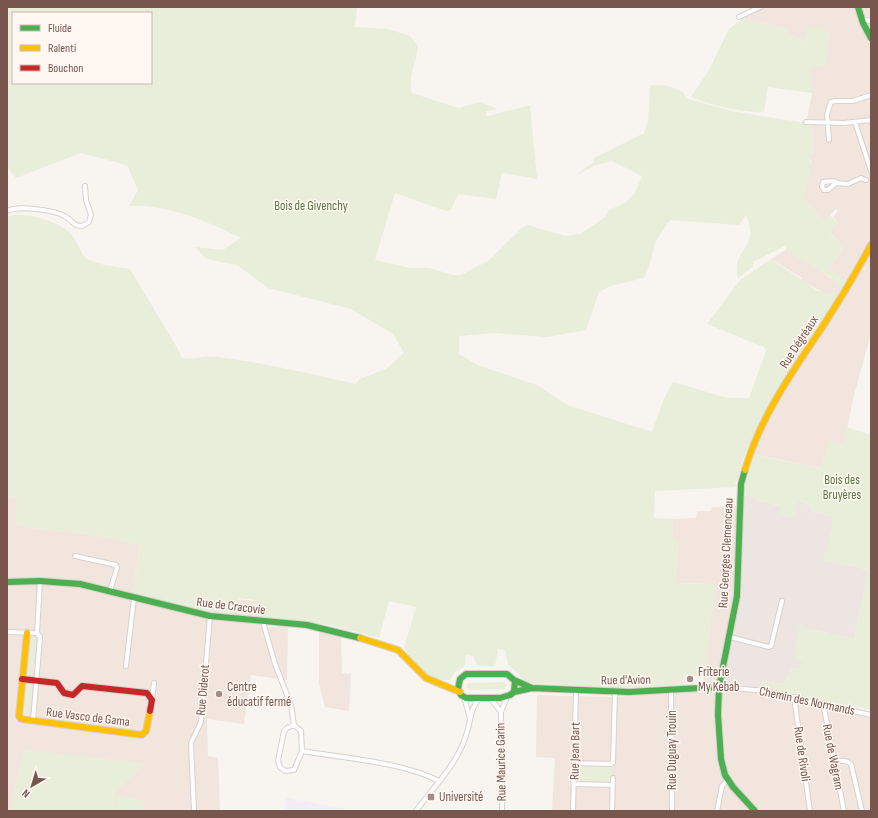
<svg xmlns="http://www.w3.org/2000/svg" width="878" height="818" font-family="'Sofia Sans Condensed',sans-serif">
<rect width="100%" height="100%" fill="#f8f4f0"/>
<!-- residential -->
<path fill="#f1e5de" d="M753 7H871V333L853 399 844 445 821 468 747 453 763 418 830 296 801 280 802 278 771 259 786 250 818 269 832 279 833 282 829 269 843 248 829 231 838 223 833 217 838 211 836 209 824 221 803 197 811 161 808 155H813L812 124 807 119 812 93V65L805 41 786 34 788 29 743 18 741 13Z
M7 495 16 498V524L33 528 94 535 140 545 133 592 261 601 262 627H288L287 680 251 675 244 724 207 719 208 756 218 758 220 811H7Z
M737 506 734 602 717 682 707 684 703 683 715 584 675 583 678 540H672L673 519 696 518 697 511H711L712 507Z
M319 631 341 636 342 673 351 674 349 711 325 707 319 684Z
M712 690 715 693 716 726 719 762 723 778 751 811H552L555 758 536 757 537 695 612 697Z
M751 691 810 702 871 719V811H757L727 775 723 758 720 709 721 692Z"/>
<!-- industrial -->
<path fill="#ece5e2" d="M747 495 763 502 780 506 797 500 807 504 813 512 834 516 832 531 824 560 869 570 854 639 804 628 800 623 803 664 800 668 791 669 784 684 763 681 761 688 723 683 738 609 741 576 744 496Z"/>
<!-- education -->
<path fill="#f4edf5" d="M286 798 353 810 356 811H284Z"/>
<!-- green -->
<path fill="#e9eedb" fill-rule="evenodd" d="M7 7H357L355 27 388 29 410 36 418 46C417 62 407 77 412 93L459 108 480 102 497 109 487 111 486 116H488L530 105 537 179 502 173 496 199 458 194 451 210 446 211 395 193 375 260 411 268H429L453 275H461L488 261 522 228 528 225 565 236 580 234 604 218 609 210 625 203 634 194 642 177 640 175 612 161 596 165 576 175 594 162V158L644 133 648 121 650 86C661 83 673 87 683 92L686 98 732 111 812 124 813 155H809L811 167 803 197 824 221 830 215 838 223 829 232 843 248 829 269 848 281 843 291C835 286 835 281 830 277 816 267 800 259 786 250L787 245 753 262V266L738 279C731 253 752 250 750 231 750 225 748 220 746 215L739 225 670 220 656 241 648 269 644 278 610 286 599 292 586 330 547 337 494 333 459 336V354L478 365 537 385 567 405 652 432 664 399 673 382 728 398H749L766 351 764 347 707 324 740 280 771 259 818 291H822L830 296 834 291 841 294 796 359 773 399 750 443 743 459 739 478 735 483 738 487 655 491 654 518 673 519 672 540H678L675 583 715 584 704 676 684 675 685 685 618 688 530 683 523 681 518 673 508 665 505 650 498 649 495 666H477L473 656 466 655 465 666 454 673 450 680C427 682 417 665 404 648L416 607 389 601 379 638 331 625 262 617 261 601 239 598 231 615 205 613 133 593 140 545 94 535 33 528 16 524V498L7 495 8 216C23 211 57 221 69 232 76 238 80 250 85 258L104 265 130 269 179 351 182 358C194 360 206 355 218 357 264 363 310 373 355 384L360 379 386 369 404 353 393 334 351 309 268 288 237 265 206 259 195 247 223 250 241 238C209 222 165 203 129 206L138 190 127 165 81 153 16 178 7 167ZM13 13H151V83H13Z
M743 18 788 29 786 34 804 41 808 26 831 32 825 66H812V93L768 87 764 112C743 113 709 105 691 97L709 70 729 29Z
M847 427 871 435V710L761 688 763 681 784 684 791 669 800 668 803 664 794 654 800 622 804 628 854 639 869 570 823 560 832 531 833 516 813 512 807 504 798 500V511L793 519 779 515 780 506C772 504 747 500 745 491 744 487 746 480 746 475 747 468 750 460 755 455L820 468 829 440 844 445Z
M30 638H36L32 676 27 675Z
M503 682 507 685 504 689 470 690 466 687 469 683Z
M26 684H32L28 717 23 715Z
M23 750 146 763 116 792 114 811H10Z
M578 765 610 766 612 767 611 782 610 784 578 783 576 781Z
M117 795 144 801 142 811H115Z"/>
<g fill="none" stroke-linecap="round" stroke-linejoin="round">
<!-- street casing -->
<g stroke="#d8d1cd" stroke-width="6">
<path id="street" d="M739 17 760 7
M861 19 871 21
M806 122 844 123 871 120
M855 122 871 171
M829 140 827 114 831 102 835 101H853L871 95
M838 183 834 181 823 182 822 187 824 190H828L836 183 848 184 861 178 866 180
M7 211C18 205 56 210 66 217 73 221 73 226 82 226L89 222 91 215 86 200 85 186
M75 556 116 565 117 568 110 591
M263 622 275 664 291 705 294 725
M7 632 37 633 40 581
M730 637 769 647 771 646 782 601
M126 666 134 598
M719 687 766 691 871 715
M671 690 672 811
M464 697 469 715
M794 697 810 811
M490 698 501 712
M152 699 154 683
M823 703 844 811
M33 721 40 637 37 633
M302 751 301 731 294 725 287 728 284 731 278 761 280 767 285 771 294 770 302 751C344 758 402 762 439 781
M834 761H846L851 764 862 811
M574 763 611 764 613 762 615 692
M574 784 612 785
M194 811 191 743 201 722 210 616
M416 811C434 786 459 763 467 732 471 720 470 708 480 698
M502 811 501 712 507 697
M573 811 576 690
M612 811 613 778
M717 811 722 786 727 780"/>
</g>
<!-- fast casing -->
<g stroke="#d9d0cd" stroke-width="8">
<path id="fast" d="M858 7 863 23 871 38
M745 470 741 484 737 596 719 687 718 715 721 759 725 775 733 787 755 811
M7 582 40 581 80 584 210 616 307 625 360 638
M466 674H507L515 681 514 692 510 695 500 698H466L461 695 458 689 460 679Z
M514 680 532 688
M514 692 532 688 629 692 719 687"/>
</g>
<!-- slow casing -->
<g stroke="#d9d0cd" stroke-width="8">
<path id="slow" d="M745 470C760 417 793 371 823 326 840 300 856 273 871 245
M27 633 19 716 21 719 142 735 146 731 150 711
M360 638 398 650 426 678 460 692"/>
</g>
<!-- jam casing -->
<g stroke="#d9d0cd" stroke-width="8">
<path id="jam" d="M22 679 57 683 64 693 73 695 82 686 147 693 152 700 150 711"/>
</g>
<!-- street -->
<use href="#street" stroke="#fefdfd" stroke-width="4"/>
<!-- fast -->
<use href="#fast" stroke="#4caf50" stroke-width="6"/>
<!-- slow -->
<use href="#slow" stroke="#ffc107" stroke-width="6"/>
<!-- jam -->
<use href="#jam" stroke="#c62828" stroke-width="6"/>
</g>
<!-- markers -->
<g fill="#a58d87" stroke="#fff8f2" stroke-width="1.5">
<circle cx="690" cy="679" r="4"/>
<circle cx="219" cy="694" r="4"/>
<rect x="427" y="793" width="8" height="8" rx="2"/>
</g>
<g text-anchor="middle" dominant-baseline="central" stroke-width="3" stroke-linejoin="round" paint-order="stroke">
<!-- park labels -->
<g font-size="13" fill="#5c7743" stroke="#fff8f2">
<text x="311" y="206">Bois de Givenchy</text>
<text x="842" y="480">Bois des<tspan x="842" dy="15">Bruyères</tspan></text>
</g>
<!-- street labels -->
<g font-size="13" fill="#78564e" stroke="#fff8f2">
<text transform="translate(799 342) rotate(-57)">Rue Dégréaux</text>
<text transform="translate(726 553) rotate(-87)">Rue Georges Clemenceau</text>
<text transform="translate(231 606) rotate(7)">Rue de Cracovie</text>
<text transform="translate(626 680) rotate(-1)">Rue d'Avion</text>
<text transform="translate(203 690) rotate(-85)">Rue Diderot</text>
<text transform="translate(807 701) rotate(12)">Chemin des Normands</text>
<text transform="translate(88 717) rotate(7)">Rue Vasco de Gama</text>
<text transform="translate(672 750) rotate(-90)">Rue Duguay Trouin</text>
<text transform="translate(575 751) rotate(-89)">Rue Jean Bart</text>
<text transform="translate(802 754) rotate(82)">Rue de Rivoli</text>
<text transform="translate(833 757) rotate(79)">Rue de Wagram</text>
<text transform="translate(501 762) rotate(-91)">Rue Maurice Garin</text>
</g>
<!-- poi labels -->
<g font-size="13" fill="#78564e" stroke="#fff8f2" text-anchor="start">
<text x="698" y="672">Friterie<tspan x="698" dy="15">My Kebab</tspan></text>
<text x="227" y="687">Centre<tspan x="227" dy="15">éducatif fermé</tspan></text>
<text x="439" y="797">Université</text>
</g>
</g>
<!-- border -->
<rect width="878" height="818" fill="none" stroke="#78564e" stroke-width="16"/>
<!-- legend -->
<rect x="12" y="12" width="140" height="72" fill="#fff8f2" stroke="#c9b7b0"/>
<rect x="20" y="25" width="20" height="6" fill="#4caf50" stroke="#c9b7b0"/>
<text x="48" y="32" font-size="12" fill="#78564e">Fluide</text>
<rect x="20" y="45" width="20" height="6" fill="#ffc107" stroke="#c9b7b0"/>
<text x="48" y="52" font-size="12" fill="#78564e">Ralenti</text>
<rect x="20" y="65" width="20" height="6" fill="#c62828" stroke="#c9b7b0"/>
<text x="48" y="72" font-size="12" fill="#78564e">Bouchon</text>
<!-- north arrow -->
<g transform="translate(32 786) rotate(218)" stroke="#fff8f2" stroke-width="3" paint-order="stroke">
<path d="M0-3L7 15L0 10L-7 15Z" fill="#78564e"/>
<text y="-6" font-size="11" font-weight="bold" text-anchor="middle" fill="#78564e">N</text>
</g>
</svg>
